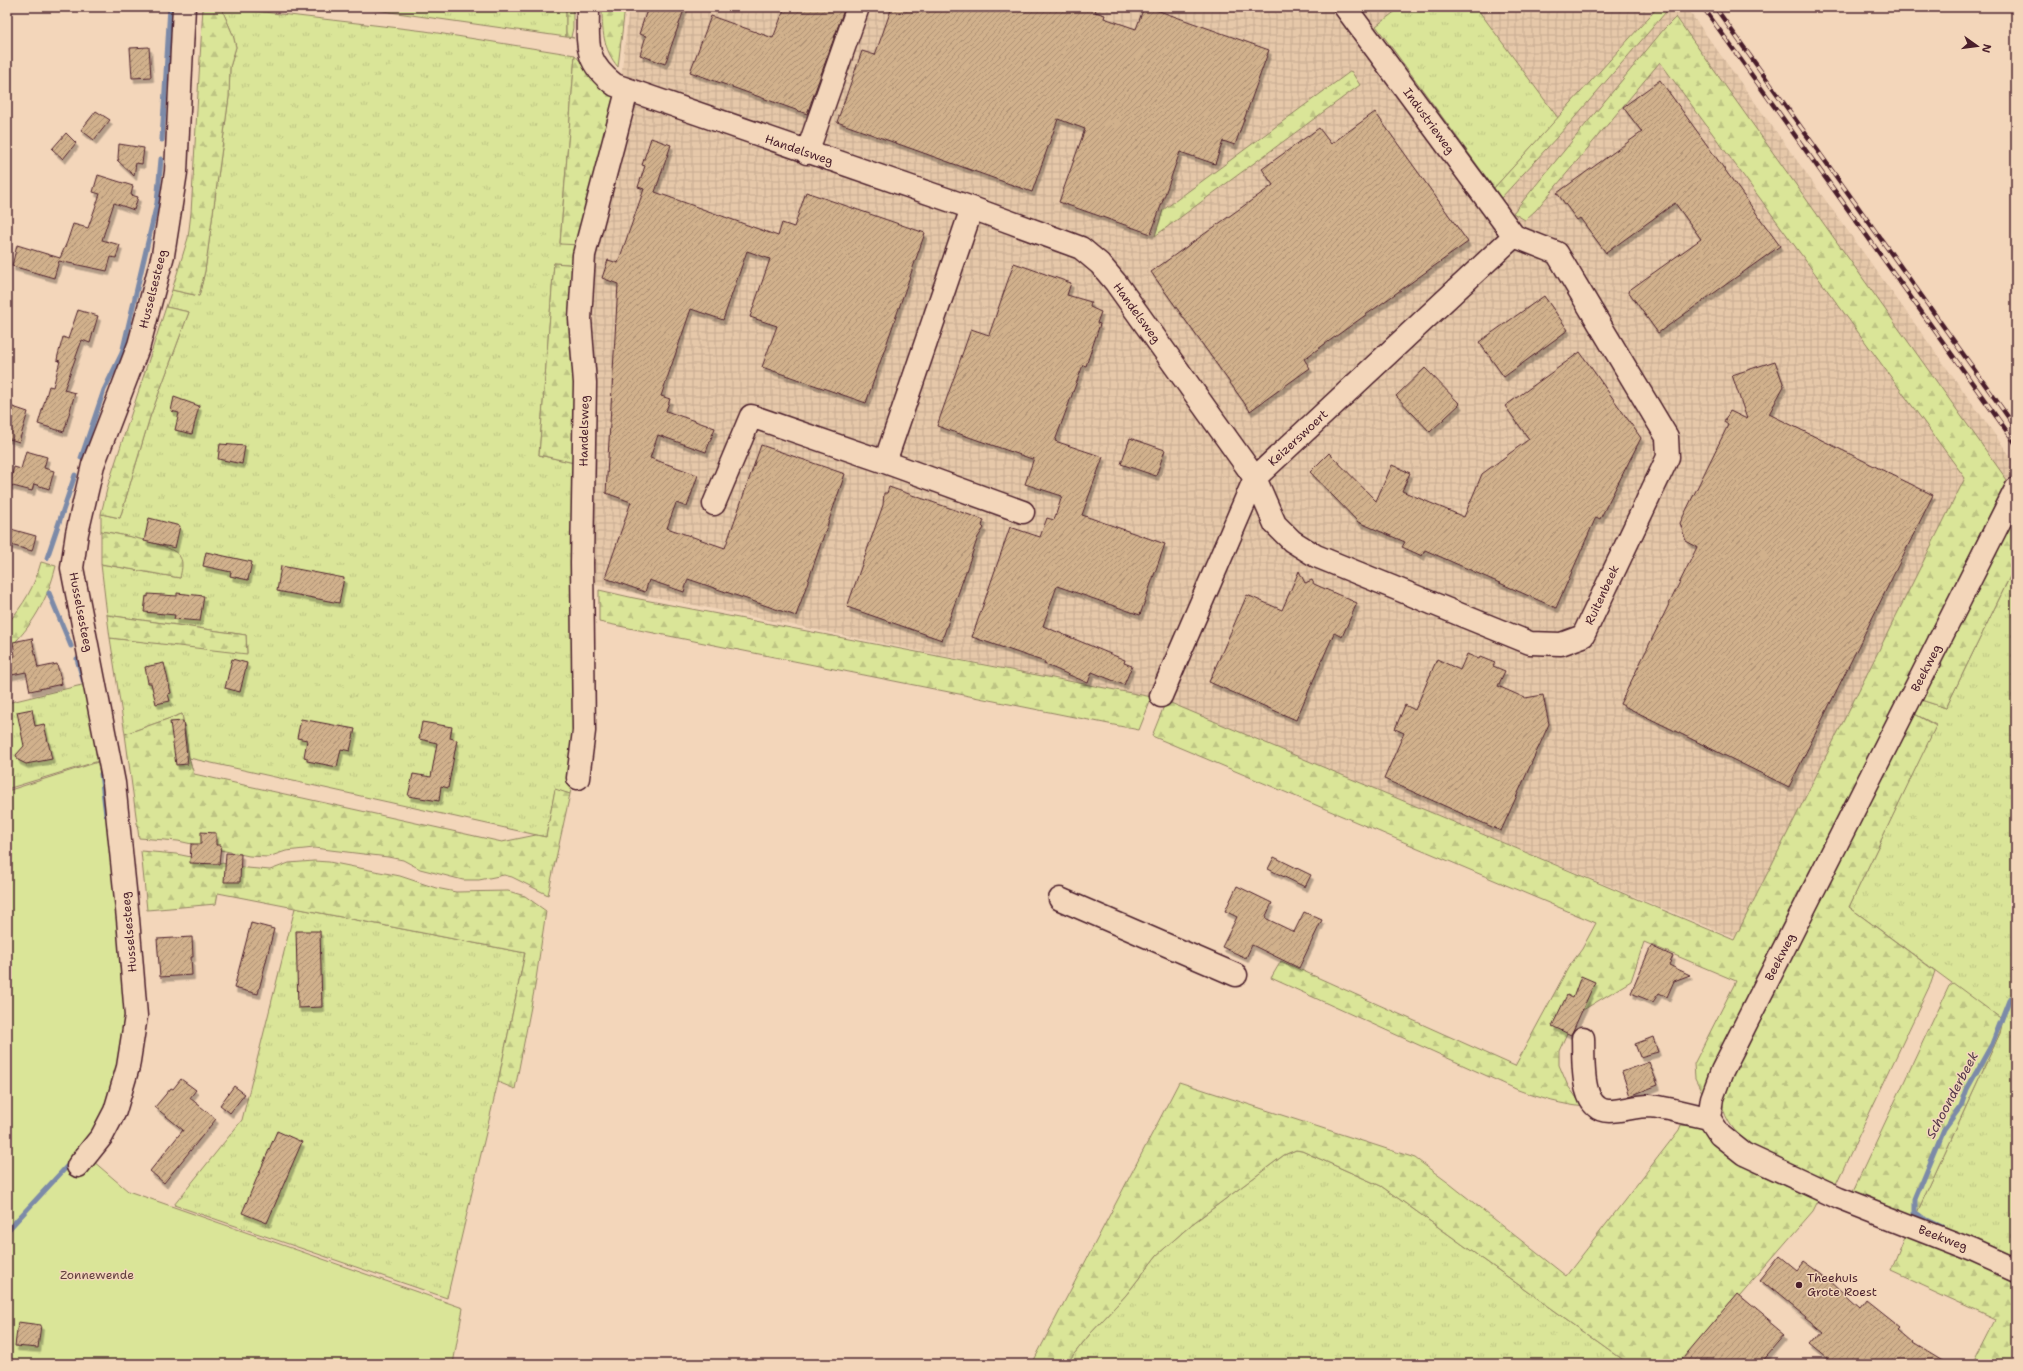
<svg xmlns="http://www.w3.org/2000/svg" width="2023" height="1371" font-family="'Shantell Sans',sans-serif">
<defs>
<pattern id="industrial-grid" width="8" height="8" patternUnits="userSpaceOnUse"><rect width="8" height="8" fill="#e6c8a9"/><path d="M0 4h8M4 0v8" fill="none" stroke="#c7ab92"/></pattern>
<pattern id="grass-tufts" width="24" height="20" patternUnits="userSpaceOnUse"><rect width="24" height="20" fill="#dae598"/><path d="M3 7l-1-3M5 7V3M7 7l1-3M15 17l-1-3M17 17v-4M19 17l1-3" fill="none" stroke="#bdc483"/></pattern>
<pattern id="forest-firs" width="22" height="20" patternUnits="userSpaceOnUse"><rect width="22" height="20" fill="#dae598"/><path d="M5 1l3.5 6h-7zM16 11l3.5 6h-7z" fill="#bdc483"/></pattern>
<pattern id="building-hatch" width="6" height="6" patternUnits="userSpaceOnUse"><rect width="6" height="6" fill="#d1b18c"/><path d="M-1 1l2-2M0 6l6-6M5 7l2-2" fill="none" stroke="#ac8f73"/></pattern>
<filter id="shadow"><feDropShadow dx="2.5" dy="4.5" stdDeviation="0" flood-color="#0004"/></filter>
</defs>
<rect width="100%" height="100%" fill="#f3d6ba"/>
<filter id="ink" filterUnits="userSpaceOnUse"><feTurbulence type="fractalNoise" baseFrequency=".025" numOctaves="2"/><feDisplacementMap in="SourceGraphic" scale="8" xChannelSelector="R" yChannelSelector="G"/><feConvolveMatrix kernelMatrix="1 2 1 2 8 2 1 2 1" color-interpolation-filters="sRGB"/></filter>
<g filter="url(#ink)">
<!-- industrial -->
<path fill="url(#industrial-grid)" d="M629 7H1686L2016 464V477L1894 730 1777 955 1151 698 591 584 592 249 618 105Z"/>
<!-- grass -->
<path fill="url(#grass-tufts)" stroke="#928262" d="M221 7 425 31 575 55 560 243 580 245 579 265 554 263 539 455 579 464 575 773 570 794 555 790 546 837 189 758 182 714 125 734 110 638 247 653 246 635 107 615 101 564 180 578 179 555C156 541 128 536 101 531V514L120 518 150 417 189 312 166 307 172 290 199 296 205 271 229 97 230 67 236 47 233 35Z
M355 7H566V37Z
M1401 7H1476L1558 118 1494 188 1376 26Z
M2016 564V1257L1915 1217 2000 1033 2002 1020 1849 907 1936 725 1911 712 1918 699 1946 708Z
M90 683 102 760 7 789V703Z
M295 908 525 953 498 1082 447 1298 174 1205 242 1120Z
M1296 1150 1302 1151 1381 1186 1629 1364H1066L1090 1334 1126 1295 1157 1255 1192 1224 1284 1155Z"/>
<!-- forest -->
<path fill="url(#forest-firs)" stroke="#928262" d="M203 7H221L233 35 236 47 230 67 229 97 205 271 199 296 172 290 188 238 191 213Z
M566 7H573V28L571 37 574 38 566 37Z
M602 7H625L618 67C603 49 602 30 602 7Z
M1658 7H1668L1666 12 1569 124 1501 198 1494 188Z
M1676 17 2007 480 1738 1018 1703 1094 1695 1078 1694 1064 1736 981 1644 942 1631 981 1583 1010 1571 1024 1559 1051V1065L1568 1086 1579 1101 1586 1107C1562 1105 1540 1098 1518 1090L1271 978 1281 961 1515 1066 1568 968 1582 949 1596 923 1152 736 1166 701 1734 940 1965 478 1660 62 1536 210 1525 220 1513 213 1664 29Z
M575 55 600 86 614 94 580 245 560 244Z
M1351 71 1360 85 1155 236 1163 210Z
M554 263 579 265V464L539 455Z
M166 307 189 312 150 417 120 518 101 514 108 485Z
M2006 521 2016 526V564L1946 708 1918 699Z
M101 531C117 534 174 544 180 557 184 563 181 572 180 578L101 564Z
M41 562 56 566C48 599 32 627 7 650V624C24 604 34 588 41 562Z
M599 590 634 598 1152 697 1139 730 599 622Z
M107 615 246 635 247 654 110 638Z
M1911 712 1936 726 1849 907 1935 971 1931 983 1835 1186C1799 1170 1734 1151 1723 1108 1722 1103 1723 1097 1724 1092Z
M182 714 189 758 194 774 502 842 536 835 546 837 555 789 570 794 548 895 512 877 504 875 479 880H463L420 869 403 860 388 857 314 848 286 851 268 857 249 856 178 841 139 838 125 734Z
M141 851 176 854 247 868 270 870 289 863 314 861 329 862 400 876 436 888 456 892 508 891 525 896 546 911 535 986 515 1089 498 1082 525 953 218 893 216 904 147 910Z
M1953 983 2003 1020 2000 1033 1915 1217 1852 1193 1949 986Z
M1179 1082 1415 1158 1450 1184 1566 1276 1679 1130 1681 1125 1702 1127 1742 1165 1763 1176 1819 1199 1813 1211 1680 1364H1629L1381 1186 1302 1151 1296 1150 1284 1155 1192 1224 1157 1255 1126 1295 1090 1334 1066 1364H1032Z
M1906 1234 2016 1278V1364H1973L1996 1319 1891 1271Z"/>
<!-- green -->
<path fill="#dae598" stroke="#928262" d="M101 761 128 996 123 1071 86 1155 128 1191 463 1308 453 1364H7V791Z"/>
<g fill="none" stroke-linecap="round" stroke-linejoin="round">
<!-- stream -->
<path stroke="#7b8aa8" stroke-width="5" d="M162 140 170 7
M81 458 104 390 122 353 157 203 161 159
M47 558 75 475
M49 593 71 646
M77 659 84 683
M101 774 106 815
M2014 988 2016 985
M1942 1227 1923 1218 1915 1212V1199L1944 1129 1961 1106 1967 1089 1992 1044 2010 998
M7 1231 72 1161"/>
</g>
<!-- building -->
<path fill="url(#building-hatch)" stroke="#4a1f2b" filter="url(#shadow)" d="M648 7H685L665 64 640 55 646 36 639 34Z
M785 7H845L807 114 690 72 711 16 773 38Z
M892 7H1097L1095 12 1105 15 1104 18 1136 29 1144 7H1148L1269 50 1235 145 1223 141 1215 164 1180 152 1151 234 1059 202 1085 129 1058 119 1032 192 837 122 862 51 875 55Z
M149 47 151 77 132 78 130 48Z
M1660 80 1780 246 1658 333 1628 291 1701 239 1675 203 1606 253 1580 218 1577 220 1557 193 1642 132 1623 107Z
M96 111 110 120 94 140 81 130Z
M1375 112 1468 242 1304 359 1310 368 1250 411 1151 272 1273 185 1262 169 1319 128 1331 144Z
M66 133 76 143 63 159 52 149Z
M651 138 671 145 655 192 778 236 782 223 794 227 806 192 925 233 866 403 762 367 777 326 750 317 770 259 747 251 723 320 691 309 661 396 670 399 666 411 715 428 706 452 658 435 650 458 698 475 687 507 676 503 667 528 725 548 761 445 845 474 796 616 688 579 684 592 649 580 645 592 605 578 631 502 606 493 618 284 602 278 608 260 618 263 644 189 638 187 645 166 642 165Z
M119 144 144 148 142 164 136 163 134 176 117 160H119L118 158Z
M98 175 133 186 131 195 138 197 134 210 114 203 102 240 120 245 116 258 111 257 107 271 59 261 54 278 12 266 17 245 60 258 67 242 73 224 88 228 100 194 93 192Z
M1014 263 1071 283 1067 295 1091 302 1090 307 1101 312 1097 323 1100 324 1086 366 1083 365 1055 441 1103 457 1082 515 1165 544 1140 615 1057 586 1043 626 1125 660 1124 663 1132 666 1124 685 1092 672 1088 683 1044 664 1045 662 972 637 1010 527 1040 537 1047 518 1054 520 1062 496 1025 484 1034 458 1032 459 937 426 971 329 989 335Z
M1544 296 1568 330 1504 377 1479 342Z
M78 310 98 316 90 343 82 340 64 390 75 393 64 432 38 424 49 386 53 387 60 361 57 360 58 355 63 337 68 339Z
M1580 352 1641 438 1600 519 1596 517 1556 608 1425 550 1422 556 1402 547 1405 542 1358 522 1310 472 1329 453 1376 501 1392 465 1410 473 1402 491 1464 517 1482 474 1529 439 1505 406Z
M1775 361 1784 386 1769 414 1933 495 1789 787 1620 704 1697 547 1686 541 1680 523 1728 425 1724 422 1730 411 1747 419 1732 375Z
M1425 368 1460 404 1430 432 1396 396Z
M174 397 199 406 192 434 175 430 179 413 171 411Z
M7 405 28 412 19 442 7 438Z
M1130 438 1165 450 1156 476 1121 464Z
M220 444 245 446 242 464 218 459Z
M26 451 47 457 44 468 54 471 49 489 34 484 32 491 9 485 14 467 21 469Z
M889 487 984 520 982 526 984 528 978 537 942 640 847 607 883 505 884 493H887Z
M149 518 180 526 175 548 144 541Z
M7 528 36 536 32 551 7 544Z
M206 552 252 562 248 580 230 576 231 572 203 566Z
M281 566 344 578 339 603 277 591Z
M1299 571 1305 583 1312 580 1314 584 1357 603 1342 637 1334 633 1296 720 1209 682 1247 595 1282 610Z
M177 593 204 596 200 621 174 619 175 615 144 612 146 596 148 597V594L177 596Z
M32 638 38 668 57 664 62 684 30 691 26 672 7 676V658L15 656 13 642Z
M1467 654 1479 659 1480 657 1495 663 1493 666 1505 671 1498 686 1525 698 1543 695 1549 724 1501 831 1384 779 1404 733 1395 729 1405 705 1415 710 1437 659 1460 670Z
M232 659 247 663 240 692 225 688Z
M164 663 171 693 168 694 170 701 156 704 151 683H148L145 667Z
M32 709 35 726 44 724 52 759 26 764 18 760 16 755 24 746 17 712Z
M301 719 355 729 350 751 341 749 337 767 307 761V758L304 757 307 740 297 738Z
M183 721 188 764 176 765 170 722Z
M422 722 452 727 450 738 457 740 448 788 441 786 439 801 408 796 413 774 431 777 437 743 419 739Z
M201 832 216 833V845H221L219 864 190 863 191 844H201Z
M226 853 241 854 240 882H224Z
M1274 857 1311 875 1305 887 1268 869Z
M1237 886 1272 903 1265 918 1294 932 1304 912 1322 920 1299 968 1252 945 1246 958 1222 947 1237 917 1225 911Z
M251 923 274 929 258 994 234 988Z
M296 931H320L322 1007 298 1008Z
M192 937 193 957H191L192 975 160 977 157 939Z
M1651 946 1673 956 1669 965 1690 975 1674 981 1667 997 1659 993 1653 1002 1631 993Z
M1581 976 1595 982 1571 1035 1552 1026 1567 995 1573 998Z
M1653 1037 1658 1052 1640 1057 1635 1044Z
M1649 1062 1658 1085 1630 1096 1622 1072Z
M181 1079 196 1090 190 1098 216 1119 164 1183 150 1171 183 1130 155 1107 171 1088 173 1089Z
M234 1086 245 1094 230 1113 220 1105Z
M277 1131 302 1142 267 1223 242 1213Z
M1780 1256 1797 1270 1804 1261 1821 1273 1860 1308 1866 1300 1900 1327 1898 1329 1912 1341 1911 1342 1947 1364H1834L1811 1345 1822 1332 1760 1281Z
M1737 1294 1786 1335 1761 1364H1678Z
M18 1322 41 1325 38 1348 15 1346Z"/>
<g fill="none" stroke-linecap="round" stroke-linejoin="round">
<!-- minor casing -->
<g stroke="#4a1f2b" stroke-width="25">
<path id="minor" d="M588 7C588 43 583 61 615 85L972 208 1081 248 1100 264 1116 283 1255 478 1275 524 1292 541 1316 556 1530 643 1561 644 1583 636 1668 457 1667 437 1557 253 1514 236
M1345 7 1514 236
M807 153 858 7
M885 462 972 208
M2016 489 1722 1071 1712 1098 1709 1118 1720 1135 1744 1154 1839 1198 1974 1251 2016 1270
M714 504 751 416 885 462 1023 512
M1161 696 1255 478 1514 236
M578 778 584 731 582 563 585 383 580 319 584 255 627 91
M1060 899 1236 975
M1583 1038C1584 1058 1579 1111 1609 1111 1622 1111 1636 1106 1649 1106 1667 1107 1691 1115 1709 1118
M78 1166 102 1136 115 1111 128 1067 136 1016 128 919 114 783 72 568 77 533 93 465 139 345 163 255 176 172 184 7"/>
</g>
<!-- minor -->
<use href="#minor" stroke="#f3d6ba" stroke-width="22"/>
<!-- rail casing -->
<g stroke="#4a1f2b" stroke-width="4.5">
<path id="rail" d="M1703 7 2016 444
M1715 7 2016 428"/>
</g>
<!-- rail -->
<use href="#rail" stroke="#f3d6ba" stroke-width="3" stroke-dasharray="9" stroke-linecap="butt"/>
</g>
</g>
<!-- markers -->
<circle fill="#4a1f2b" stroke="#f3d6ba" stroke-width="1.5" cx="1799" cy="1285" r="4"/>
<g text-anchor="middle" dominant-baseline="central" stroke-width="3" stroke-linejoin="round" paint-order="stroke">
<!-- street labels -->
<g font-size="12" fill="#4a1f2b" stroke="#f3d6ba">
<text transform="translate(1429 121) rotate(54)">Industrieweg</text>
<text transform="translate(799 150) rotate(19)">Handelsweg</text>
<text transform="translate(153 289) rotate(-76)">Husselsesteeg</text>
<text transform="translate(1137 313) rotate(54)">Handelsweg</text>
<text transform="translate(584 431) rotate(-89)">Handelsweg</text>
<text transform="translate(1298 438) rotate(-43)">Keizerswoert</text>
<text transform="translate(1602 595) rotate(-65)">Ruitenbeek</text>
<text transform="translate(81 612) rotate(79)">Husselsesteeg</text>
<text transform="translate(1926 668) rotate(-63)">Beekweg</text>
<text transform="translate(129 932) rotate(-95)">Husselsesteeg</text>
<text transform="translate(1780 957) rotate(-63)">Beekweg</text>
<text transform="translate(1943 1238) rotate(21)">Beekweg</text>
</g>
<!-- park labels -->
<g font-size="12" fill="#603d3b" stroke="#f3d6ba">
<text x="97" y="1275">Zonnewende</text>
</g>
<!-- poi labels -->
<g font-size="12" fill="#4a1f2b" stroke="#f3d6ba" text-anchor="start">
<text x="1807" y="1278">Theehuis<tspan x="1807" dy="14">Grote Roest</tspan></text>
</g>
<!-- water labels -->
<g font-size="13" font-style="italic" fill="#563a4a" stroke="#f3d6ba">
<text transform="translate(1952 1095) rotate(-62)">Schoonderbeek</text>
</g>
</g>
<!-- margin -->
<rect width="2023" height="1371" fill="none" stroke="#f3d6ba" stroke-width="24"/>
<rect x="12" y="12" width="1999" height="1347" fill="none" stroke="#4a1f2b" stroke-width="1.5" filter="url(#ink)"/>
<!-- north arrow -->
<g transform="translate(1977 46) rotate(104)" stroke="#f3d6ba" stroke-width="3" paint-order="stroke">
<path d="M0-3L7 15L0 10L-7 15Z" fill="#4a1f2b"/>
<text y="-6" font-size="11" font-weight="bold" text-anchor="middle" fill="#4a1f2b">N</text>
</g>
</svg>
